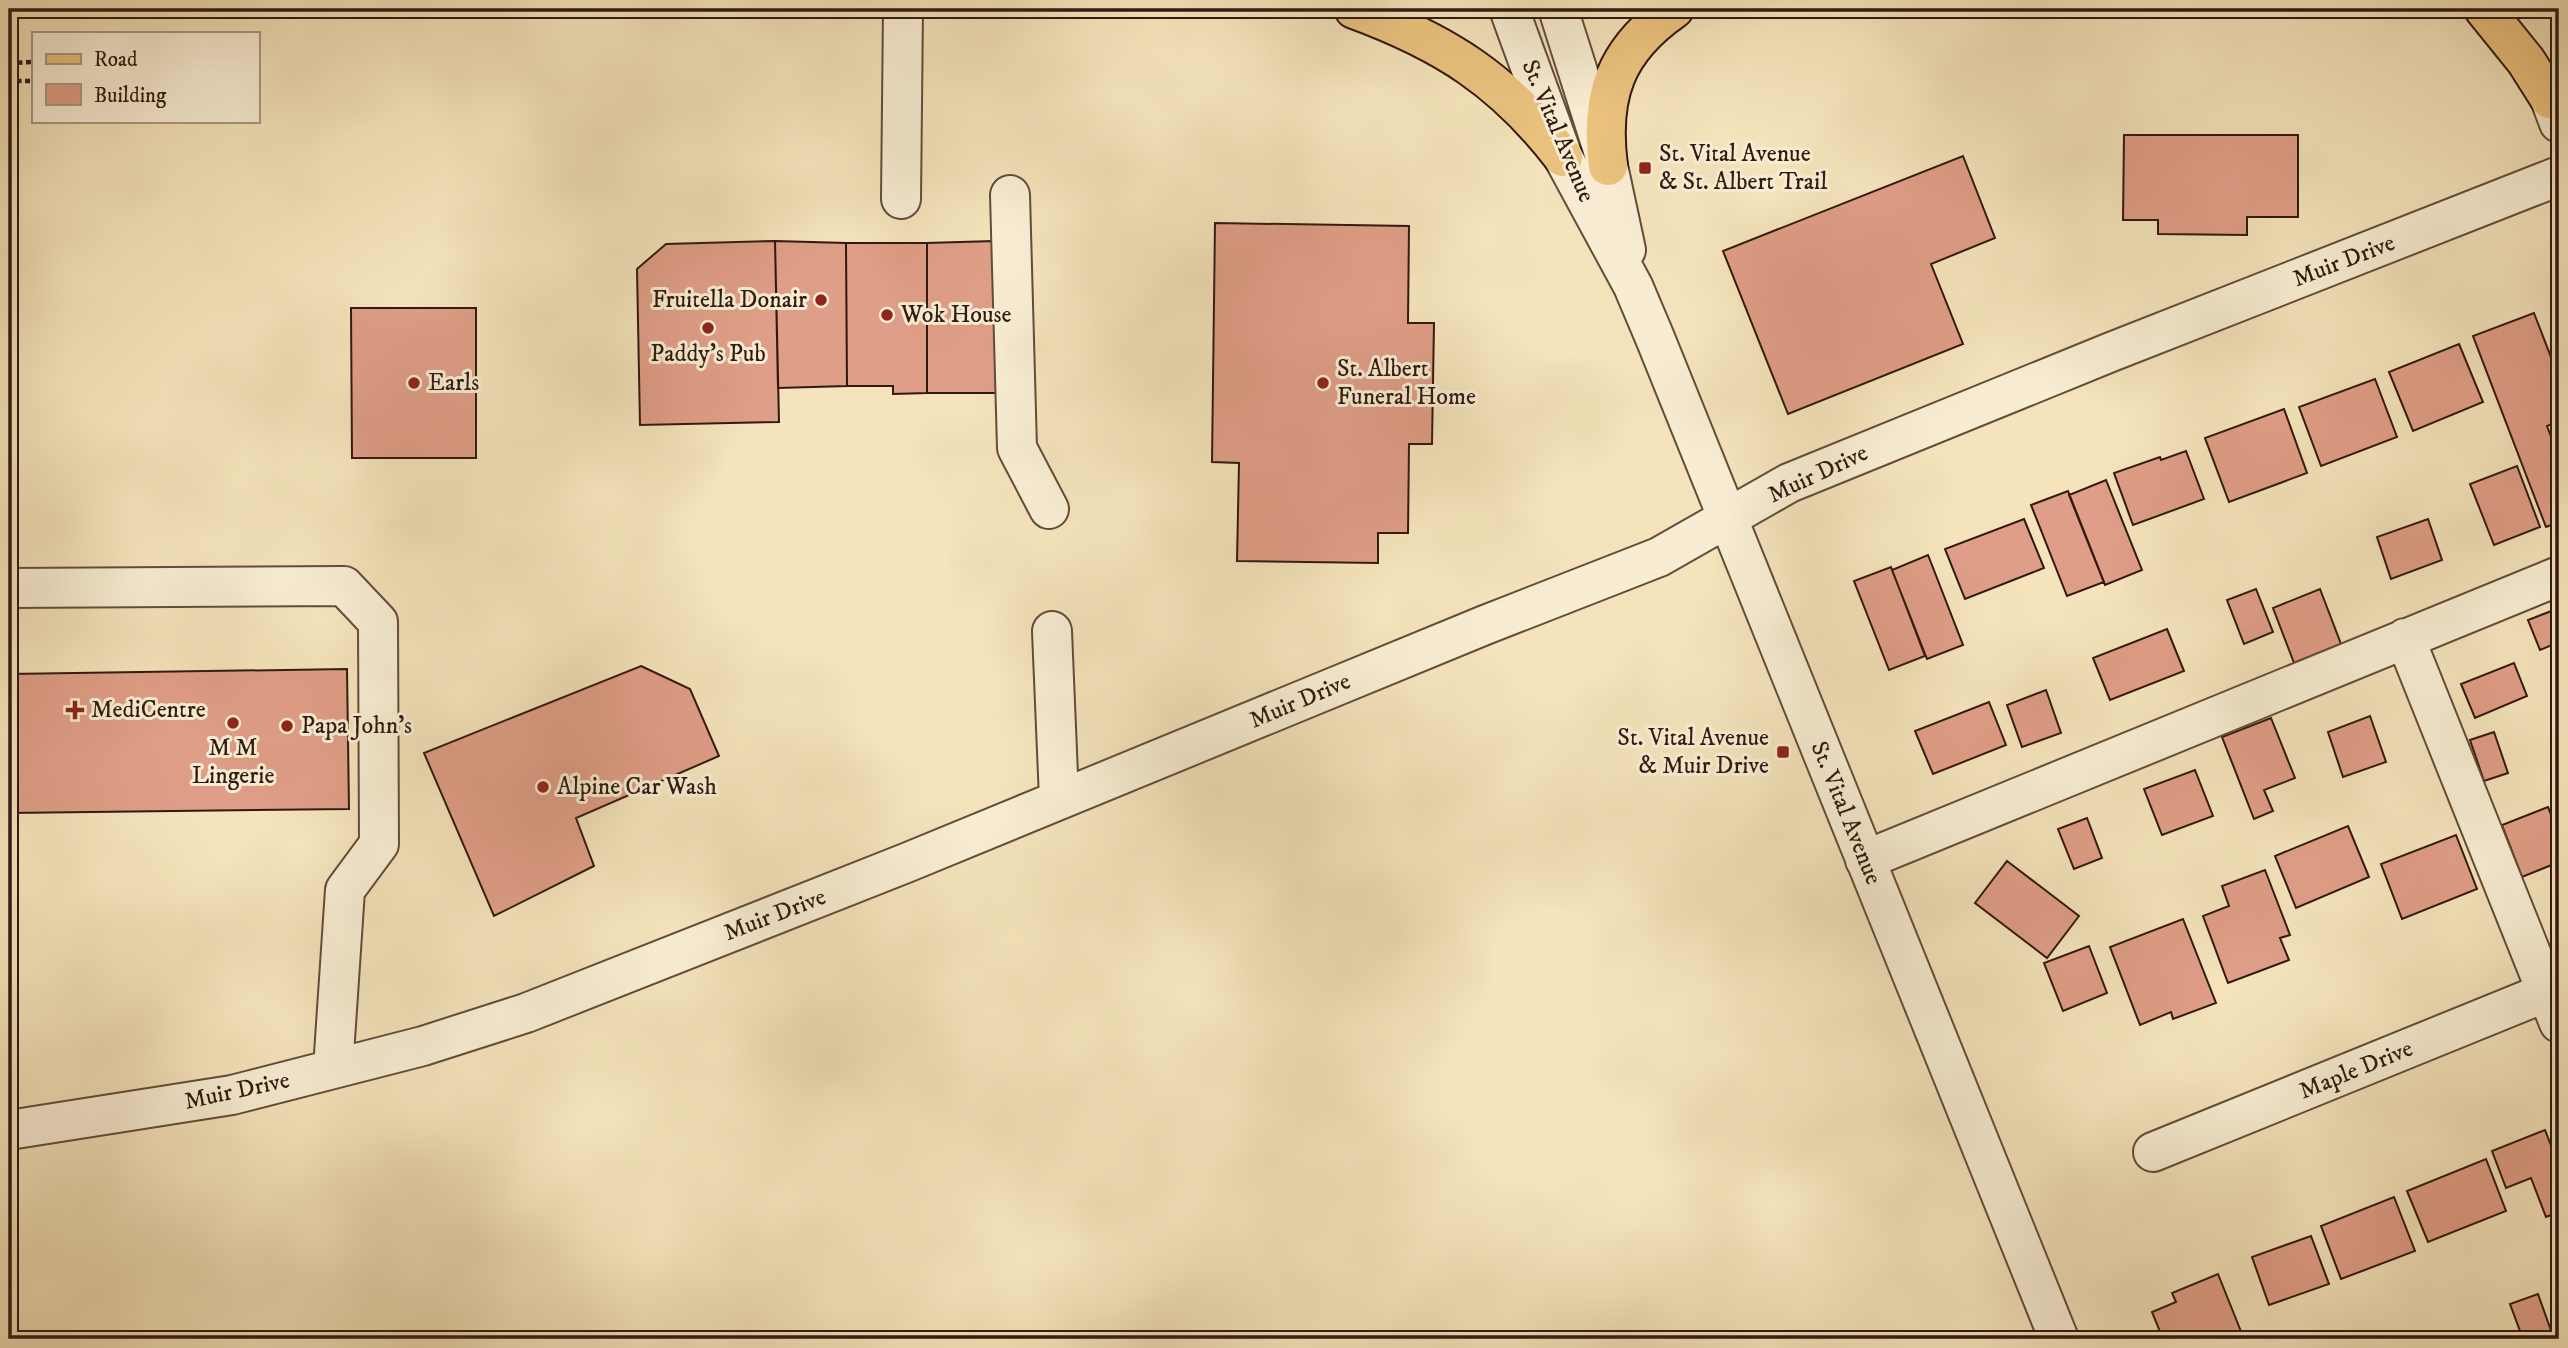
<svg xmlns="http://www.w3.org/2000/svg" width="2568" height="1348" font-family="'IM FELL DW Pica',serif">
<rect width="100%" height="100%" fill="#f4e3bb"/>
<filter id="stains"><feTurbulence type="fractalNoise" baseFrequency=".00286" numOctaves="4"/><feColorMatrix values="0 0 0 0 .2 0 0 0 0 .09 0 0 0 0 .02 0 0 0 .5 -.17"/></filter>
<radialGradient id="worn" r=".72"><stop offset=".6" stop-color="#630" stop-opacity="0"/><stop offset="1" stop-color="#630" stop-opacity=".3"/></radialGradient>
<!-- building -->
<path fill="#df9e87" stroke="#311910" stroke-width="2" d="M2124 135H2298V217H2247V235L2158 234V220H2123Z
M1963 156 1995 238 1931 264 1963 344 1788 414 1723 251Z
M1215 223 1409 226 1408 323H1434L1432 444H1409L1408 533H1378V563L1237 561 1239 463 1212 462Z
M775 241 779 422 640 425 637 269 666 244Z
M775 241 846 243 847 386 778 388Z
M994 241 996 393H927V243Z
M846 243H927V393L893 394V386H847Z
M351 308H476V458H352Z
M2534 313 2559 378V421L2547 426 2559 458V522L2546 527 2473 336Z
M2459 344 2483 402 2413 431 2389 372Z
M2375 379 2397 437 2321 466 2299 407Z
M2284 409 2307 473 2229 502 2205 438Z
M2186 451 2204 499 2133 525 2114 473 2160 457 2161 460Z
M2517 466 2540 527 2494 545 2470 484Z
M2106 480 2142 570 2105 585 2069 495Z
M2068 491 2104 582 2067 596 2031 505Z
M2024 519 2044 568 1965 599 1945 549Z
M2428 519 2442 560 2391 579 2377 537Z
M1928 555 1963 645 1927 659 1892 570Z
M1891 567 1925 656 1889 670 1854 581Z
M2256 589 2273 632 2244 644 2227 600Z
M2320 589 2341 644 2294 663 2273 608Z
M2559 608V642L2540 650 2528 620Z
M2167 629 2184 671 2110 700 2093 658Z
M2514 663 2527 696 2475 718 2461 684Z
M641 666 690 689 719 756 576 818 594 866 494 916 424 753Z
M347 669 349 809 9 813V674Z
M2046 690 2061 733 2022 747 2007 705Z
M1989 702 2006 745 1933 774 1915 731Z
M2370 716 2386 762 2343 777 2328 732Z
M2271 718 2295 778 2264 790 2273 811 2254 819 2222 737Z
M2494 732 2508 773 2484 781 2470 740Z
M2195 770 2213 816 2162 835 2144 789Z
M2548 807 2559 835V862L2522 877 2502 825Z
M2087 818 2102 858 2074 869 2058 829Z
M2348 826 2369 877 2296 908 2275 856Z
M2456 835 2477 889 2402 919 2381 864Z
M2007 861 2079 916 2047 958 1975 903Z
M2265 870 2290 935 2280 938 2289 960 2228 983 2203 916 2229 906 2222 886Z
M2183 919 2216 1003 2173 1019 2171 1012 2140 1025 2110 947Z
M2089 946 2107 993 2063 1011 2044 963Z
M2545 1130 2559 1166 2552 1169 2556 1180 2559 1179V1212L2546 1217 2531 1178 2506 1188 2492 1151Z
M2486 1159 2506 1211 2428 1242 2407 1191Z
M2394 1197 2415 1251 2341 1279 2321 1226Z
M2311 1236 2329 1284 2269 1305 2252 1257Z
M2218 1274 2244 1339H2163L2152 1312 2176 1302 2172 1293Z
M2538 1294 2554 1339H2523L2510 1304Z"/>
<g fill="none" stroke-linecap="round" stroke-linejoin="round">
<!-- minor casing -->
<g stroke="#624c3b" stroke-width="42">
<path id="minor" d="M1509 9 1563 157 1633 286 1655 338 2059 1339
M1558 9 1608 166 1626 250
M2550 99 2559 123
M1010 195 1017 448 1049 509
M901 199 903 9
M9 588 344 586 378 622 379 844 345 890 333 1069
M1052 631 1059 799
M2405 638 2559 1023
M1865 860 2559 576
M9 1130 232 1095 423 1046 526 1013 906 863 1485 625 1659 557 1789 483 2111 352 2559 176
M2153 1152 2559 987"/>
</g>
<!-- major casing -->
<g stroke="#311910" stroke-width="42">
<path id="major" d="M1354 9C1444 42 1504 80 1563 157
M2484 9 2526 61 2550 99
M1608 166C1599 96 1615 50 1674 9"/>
</g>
<!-- path -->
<path stroke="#311910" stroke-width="4.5" stroke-dasharray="5 3.5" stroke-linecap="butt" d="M9 63 33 62
M9 85 17 81H33"/>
<!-- minor -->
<use href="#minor" stroke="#f8edd3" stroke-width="38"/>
<!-- major -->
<use href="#major" stroke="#eac27e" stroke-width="38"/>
</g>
<!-- markers -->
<g fill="#8f2418" stroke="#f8edd3" stroke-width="2.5">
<rect x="1638" y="161" width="14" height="14" rx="3.5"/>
<circle cx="821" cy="300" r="7"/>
<circle cx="887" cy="315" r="7"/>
<circle cx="708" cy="328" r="7"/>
<circle cx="414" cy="383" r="7"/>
<circle cx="1323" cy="383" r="7"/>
<path d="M71.5 699.5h7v7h7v7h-7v7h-7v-7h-7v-7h7z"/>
<circle cx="233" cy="723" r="7"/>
<circle cx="287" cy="726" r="7"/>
<rect x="1776" y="745" width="14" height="14" rx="3.5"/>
<circle cx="543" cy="787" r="7"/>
</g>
<g text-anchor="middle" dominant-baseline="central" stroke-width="6" stroke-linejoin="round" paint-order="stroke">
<!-- street labels -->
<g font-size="24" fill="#311910" stroke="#f8edd3">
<text transform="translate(1558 131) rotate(67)">St. Vital Avenue</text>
<text transform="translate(2344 261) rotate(-21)">Muir Drive</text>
<text transform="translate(1818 474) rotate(-25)">Muir Drive</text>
<text transform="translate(1300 701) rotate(-23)">Muir Drive</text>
<text transform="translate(1846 813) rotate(68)">St. Vital Avenue</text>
<text transform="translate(775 915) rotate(-21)">Muir Drive</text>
<text transform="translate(2356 1070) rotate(-22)">Maple Drive</text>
<text transform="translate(237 1091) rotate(-12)">Muir Drive</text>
</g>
<!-- poi labels -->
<g font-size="24" fill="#311910" stroke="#f8edd3" text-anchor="start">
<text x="1659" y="154">St. Vital Avenue<tspan x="1659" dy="28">&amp; St. Albert Trail</tspan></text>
<text x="807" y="300" text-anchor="end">Fruitella Donair</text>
<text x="901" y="315">Wok House</text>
<text x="708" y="354" text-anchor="middle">Paddy's Pub</text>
<text x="1337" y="369">St. Albert<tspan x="1337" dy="28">Funeral Home</tspan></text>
<text x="428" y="383">Earls</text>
<text x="91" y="710">MediCentre</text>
<text x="301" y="726">Papa John's</text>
<text x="1769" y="738" text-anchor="end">St. Vital Avenue<tspan x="1769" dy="28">&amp; Muir Drive</tspan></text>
<text x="233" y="748" text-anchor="middle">M M<tspan x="233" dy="28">Lingerie</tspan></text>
<text x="557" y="787">Alpine Car Wash</text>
</g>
</g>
<!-- margin -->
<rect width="2568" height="1348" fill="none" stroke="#f4e3bb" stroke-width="35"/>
<rect x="10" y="10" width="2547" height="1327" fill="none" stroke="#311910" stroke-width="3.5"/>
<rect x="18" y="18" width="2533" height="1313" fill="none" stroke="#311910" stroke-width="2"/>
<!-- legend -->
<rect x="32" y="32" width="228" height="91" fill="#f8edd3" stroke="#a89885" stroke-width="2"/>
<rect x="46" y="54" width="35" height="10" fill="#eac27e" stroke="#a89885" stroke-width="2"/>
<text x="94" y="66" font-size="21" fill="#311910">Road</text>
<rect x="46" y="84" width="35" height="21" fill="#df9e87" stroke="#a89885" stroke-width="2"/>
<text x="94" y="102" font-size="21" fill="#311910">Building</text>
<rect width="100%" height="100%" filter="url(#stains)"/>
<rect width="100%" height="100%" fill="url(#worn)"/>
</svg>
